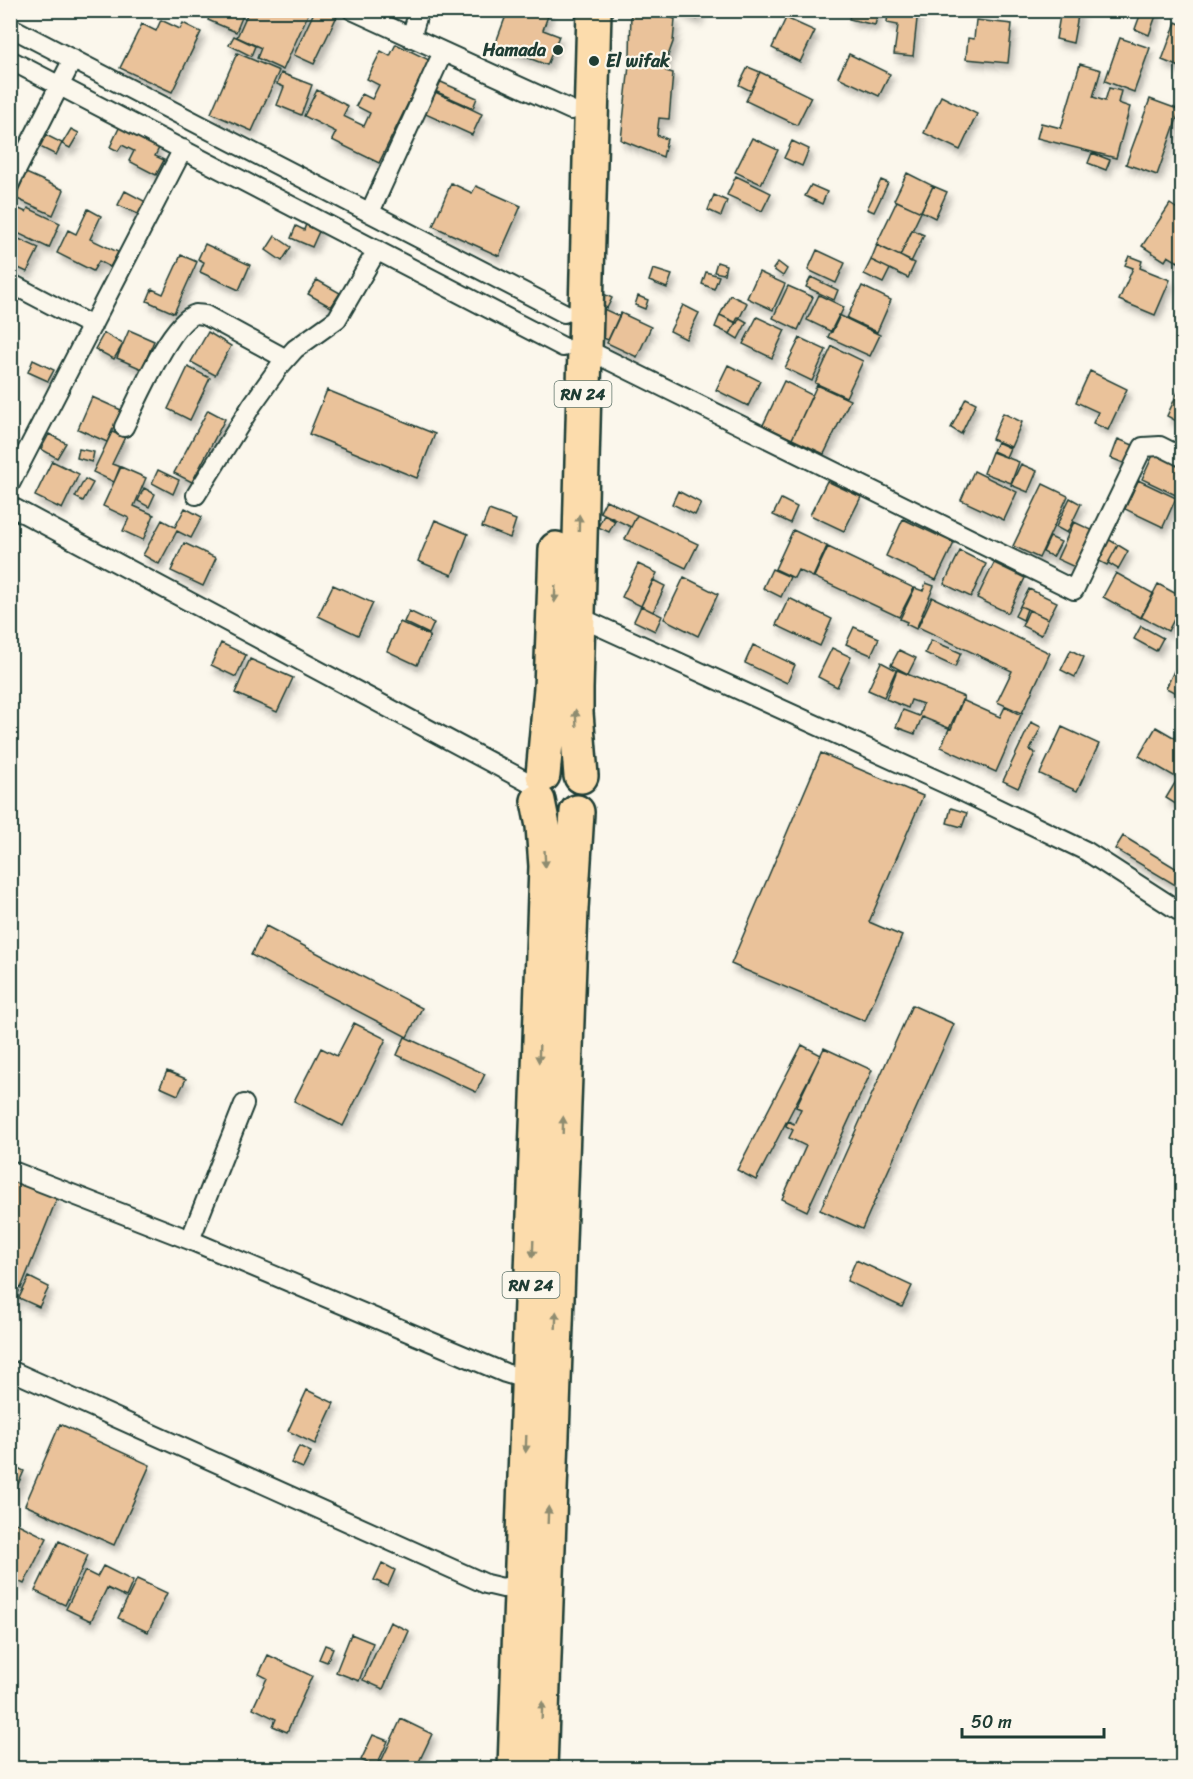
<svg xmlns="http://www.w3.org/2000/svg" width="1193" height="1779" font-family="Sriracha,sans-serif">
<defs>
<filter id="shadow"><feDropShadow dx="3.5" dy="6" stdDeviation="3" flood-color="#0004"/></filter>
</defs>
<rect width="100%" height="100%" fill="#fbf7ec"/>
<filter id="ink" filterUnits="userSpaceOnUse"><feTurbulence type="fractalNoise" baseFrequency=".0167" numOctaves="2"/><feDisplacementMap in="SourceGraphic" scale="12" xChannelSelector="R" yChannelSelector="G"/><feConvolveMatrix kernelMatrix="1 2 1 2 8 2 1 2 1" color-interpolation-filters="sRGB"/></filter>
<g filter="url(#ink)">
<!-- building -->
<path fill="#eac29a" stroke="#1f3d34" stroke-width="1.5" filter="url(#shadow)" d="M212 10H245L236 32 208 20Z
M249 10H310L283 70 257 58 261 48 237 37Z
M315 10H330L338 14 314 64 294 55Z
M508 10H550L543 30 559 36 547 65 495 45Z
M631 10H653L675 19 673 42 668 56 666 71 673 73 669 119 659 118 657 135 667 139 663 157 621 140 630 56Z
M678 10H701L697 19Z
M851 10H879L875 25 849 19Z
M888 10H918L913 56 894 54 898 25 887 23Z
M1061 10H1079L1073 43 1056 39Z
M1142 10H1158L1149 35 1135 29Z
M786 18 815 31 800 62 772 48Z
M161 20 180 29 183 23 201 32 172 92 120 68 142 24 156 31Z
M976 20 1012 24 1008 63 966 59 968 38 974 39Z
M1176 22 1182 25V68L1162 60Z
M234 36 255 46 251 56 229 45Z
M1120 38 1150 48 1134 92 1105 81Z
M396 44 429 60 379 163 332 140 336 132 304 116 317 90 348 106 343 116 364 126 370 113 356 106 362 94 372 99 379 85 367 79 381 51 390 56Z
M237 53 279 71 252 131 211 113Z
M849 54 890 74 879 96 838 77Z
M1080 64 1101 70 1093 97 1105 101 1109 88 1121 91 1118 103 1130 107 1116 158 1037 138 1041 123 1061 128Z
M748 67 760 72 751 91 739 85Z
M760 72 811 97 797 125 746 101Z
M281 73 312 85 301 115 277 105 284 87 277 84Z
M432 78 477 98 473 108 428 88Z
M431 90 482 114 472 135 421 112Z
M941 96 977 114 960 150 924 133Z
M1150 99 1180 110 1157 175 1126 164Z
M120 126 160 146 155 156 164 160 156 175 129 161 134 151 122 145 118 151 110 147Z
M71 129 79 133 70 148 62 144Z
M42 133 62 143 56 155 36 145Z
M752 138 778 150 761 184 735 172Z
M792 141 809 149 802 166 784 158Z
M1092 153 1110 160 1106 170 1088 163Z
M26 173 64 190 53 215 15 198Z
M907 173 933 186 921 212 894 200Z
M736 176 771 193 762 211 727 195Z
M881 180 888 183 874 212 867 209Z
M451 183 472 193 476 186 521 206 499 256 433 226Z
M811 185 827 192 822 204 805 196Z
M933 186 947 192 935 218 921 211Z
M125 191 146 202 140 215 118 205Z
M714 195 727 201 721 216 708 210Z
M897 201 921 212 900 256 876 245Z
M1170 204 1182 212V256L1178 262 1168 256 1165 261 1142 246Z
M10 205 26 212 28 208 60 223 49 248 11 230 15 222 10 220Z
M88 209 101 216 90 239 118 252 110 267 99 261 93 271 57 253 68 230 76 234Z
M307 221 321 227 312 247 291 238 296 226 304 230Z
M912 230 924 235 911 262 900 256Z
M10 235 39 248 27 272 10 264Z
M275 236 291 247 282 261 266 250Z
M205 244 250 265 239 290 200 272 204 262 198 259Z
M877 245 915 263 908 278 871 260Z
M817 250 845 263 836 283 808 270Z
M181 255 197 262 174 313 147 301 152 289 163 294Z
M1129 256 1142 261 1140 268 1170 280 1155 315 1119 300 1133 268 1125 265Z
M871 260 890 269 883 283 864 274Z
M717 262 726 265 724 274 714 272Z
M778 262 787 269 783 276 773 269Z
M653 269 672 275 667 288 649 281Z
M706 272 719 276 714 289 702 284Z
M759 272 785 284 773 310 747 298Z
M811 277 838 290 834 300 806 287Z
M317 280 340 293 331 307 308 294Z
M788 286 813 297 798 330 773 318Z
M862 286 891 300 877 332 847 318Z
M598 291 612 298 607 308 594 302Z
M730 295 747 303 737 323 720 315Z
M819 295 844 307 832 332 807 320Z
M638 296 648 300 645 309 635 305Z
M683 305 699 313 686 339 670 331Z
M597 306 619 316 608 340 586 330Z
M621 313 651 327 637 357 607 343Z
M720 315 736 323 730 334 715 327Z
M839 315 880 335 870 356 828 337Z
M738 317 747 322 738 339 730 334Z
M757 317 785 330 772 358 743 344Z
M129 330 154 341 142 369 117 358Z
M208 332 231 346 215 375 191 362Z
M104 333 123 344 114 359 95 349Z
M800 338 826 350 812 381 785 368Z
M832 346 863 361 846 397 815 383Z
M33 360 54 370 48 381 28 372Z
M728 365 760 381 748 406 716 390Z
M188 367 210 378 190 420 168 409Z
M1090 371 1127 389 1108 430 1093 423 1098 412 1076 402Z
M784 381 812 395 792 439 763 425Z
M1182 383V424L1167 416Z
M817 385 850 400 824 454 792 439Z
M327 390 435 434 417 478 309 434Z
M92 397 121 410 107 442 78 429Z
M966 398 976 403 961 434 951 428Z
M208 410 225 419 192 482 174 473Z
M1003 413 1022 422 1011 447 992 439Z
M112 432 125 437 112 464 120 467 114 482 93 472Z
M49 434 66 443 57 458 41 449Z
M1118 439 1133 445 1126 464 1111 458Z
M997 442 1010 448 1006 457 993 451Z
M79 449 94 452 92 462 77 458Z
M1155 451 1182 464V498L1142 479Z
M992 452 1019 462 1011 483 984 473Z
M52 461 79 474 62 509 35 496Z
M1021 464 1037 471 1028 492 1011 485Z
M121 467 146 478 134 506 154 515 143 540 123 531 129 518 103 506Z
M158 470 179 480 173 494 152 483Z
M974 471 1017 492 1004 520 961 500Z
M85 479 93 483 83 501 75 497Z
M1138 480 1176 498 1163 527 1125 509Z
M827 481 861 497 844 531 810 515Z
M1043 484 1068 496 1039 558 1013 546Z
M144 488 155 494 149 507 138 501Z
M678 491 701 503 695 515 672 504Z
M1070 498 1081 504 1067 533 1056 527Z
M781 499 797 507 790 523 773 515Z
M606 500 637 515 631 527 600 512Z
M185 508 202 517 191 538 177 531 159 564 143 555 162 520 175 527Z
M489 510 516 520 510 538 482 527Z
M604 515 615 521 609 532 598 527Z
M637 515 698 544 686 568 625 539Z
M903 519 954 543 936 580 886 556Z
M435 520 468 534 452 575 418 561Z
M1074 522 1096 532 1079 569 1057 559Z
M793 530 827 546 813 577 798 570 794 578 775 569Z
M1050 537 1061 542 1053 557 1043 552Z
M1108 539 1118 545 1107 565 1097 560Z
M184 543 216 558 203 586 171 571Z
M1118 545 1128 551 1118 569 1108 563Z
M828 547 914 588 899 617 814 577Z
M960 551 986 564 971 597 944 584Z
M994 563 1025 578 1008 613 977 598Z
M638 564 657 573 641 606 622 597Z
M772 569 790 577 781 597 763 588Z
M1116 573 1154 594 1141 618 1103 597Z
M684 577 718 594 698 636 664 619Z
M653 580 665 586 653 612 641 606Z
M926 583 934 586 916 629 906 624 907 622 900 619 915 588 923 591Z
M1158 584 1182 597V604L1168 631 1141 617Z
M333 585 373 603 358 635 318 616Z
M1029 589 1057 602 1048 619 1020 606Z
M932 597 1050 653 1022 713 997 702 1012 671 918 627Z
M789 598 832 619 820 646 776 625Z
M641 606 662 616 655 631 634 621Z
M1020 606 1027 609 1023 620 1015 616Z
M1029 610 1048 619 1041 635 1022 626Z
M409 611 434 623 429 634 404 622Z
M400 622 430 636 417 665 387 651Z
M1141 626 1163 638 1156 651 1134 639Z
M854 627 879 638 871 655 846 644Z
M931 640 961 653 955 667 925 653Z
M221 643 246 655 236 677 211 665Z
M753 645 795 665 787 683 745 663Z
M832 648 851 657 837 687 818 677Z
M899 650 916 658 908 674 891 665Z
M1071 650 1084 657 1075 677 1061 670Z
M1182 654V696L1166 688Z
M250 659 293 678 277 712 235 693Z
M881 662 896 670 884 697 868 690Z
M897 670 964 697 951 729 922 717 915 734 896 727 903 710 919 716 923 704 911 700 908 708 886 699Z
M962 700 1000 717 1005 707 1021 715 996 772 941 747Z
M1031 722 1041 727 1030 750 1035 753 1018 788 1003 781Z
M1062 727 1099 744 1077 791 1040 774Z
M1156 727 1182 742V774L1179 779 1139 756Z
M821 753 923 796 869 922 902 936 865 1021 731 964Z
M1182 771V808L1166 798Z
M951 808 967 813 962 827 947 823Z
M1123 836 1182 872V889L1115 849Z
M266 926 422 1008 407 1037 251 955Z
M912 1005 954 1024 862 1229 820 1210Z
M354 1023 386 1039 343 1126 294 1101 321 1048 337 1056Z
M405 1037 485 1074 476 1092 397 1055Z
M802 1045 821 1055 756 1180 737 1170Z
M824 1048 872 1070 807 1211 782 1199 806 1146 789 1138 793 1130 786 1126 788 1121 794 1124 801 1109 796 1107Z
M167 1071 186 1079 178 1095 160 1087Z
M10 1180 57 1198 21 1288 10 1284Z
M856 1260 912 1286 902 1307 847 1281Z
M29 1277 49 1287 39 1307 19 1298Z
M10 1288 19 1291 10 1313Z
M307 1390 334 1403 315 1444 288 1431Z
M60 1424 150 1465 114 1545 25 1505Z
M299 1446 311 1452 303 1468 291 1463Z
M16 1467 24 1471 10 1502V1480Z
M10 1520 47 1538 24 1584 10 1577Z
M59 1541 88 1555 65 1605 35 1591Z
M382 1563 395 1570 388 1586 374 1580Z
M103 1566 133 1581 126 1597 107 1588 91 1621 66 1609 85 1571 97 1577Z
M137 1579 167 1593 148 1632 118 1618Z
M390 1622 409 1631 383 1689 363 1680Z
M351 1634 373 1643 359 1681 336 1672Z
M325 1645 333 1648 327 1662 319 1659Z
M268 1655 312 1676 287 1732 273 1726 276 1719 253 1708 267 1678 259 1674Z
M401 1719 432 1734 416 1768H384L379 1766Z
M373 1735 388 1741 376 1767 361 1760Z"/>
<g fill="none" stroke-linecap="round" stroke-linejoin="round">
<!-- street casing -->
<g stroke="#1f3d34" stroke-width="22">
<path id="street" d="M352 10 571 110
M10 27 564 313
M411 38 419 10
M10 60 563 347
M10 183 73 59
M370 212 443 52
M10 283 92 326
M584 348 1074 590 1143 447 1160 446 1182 457
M124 427C136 403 171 320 196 314 198 314 203 315 205 315L286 359
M10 484 183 149
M196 495 252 405 279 367 295 349 337 319 377 250
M10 506 537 787
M577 616 959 790 1086 851 1182 913
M10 1170 190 1240 505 1373 528 1380
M190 1240 244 1104
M10 1370 486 1584 503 1588 521 1583"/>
</g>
<!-- highway casing -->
<g stroke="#1f3d34" stroke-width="38">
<path id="highway" d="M543 775 551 688 556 549
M581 776 576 713V689L594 10
M515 1768 546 866 543 826 538 801
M540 1768 571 909 577 812"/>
</g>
<!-- street -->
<use href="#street" stroke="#fbf7ec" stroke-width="18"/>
<!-- highway -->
<use href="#highway" stroke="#fcdcac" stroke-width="33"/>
</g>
<!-- one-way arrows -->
<defs><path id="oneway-solid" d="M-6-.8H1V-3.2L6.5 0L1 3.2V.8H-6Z" transform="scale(1.5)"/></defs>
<g fill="#8e8c70">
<use href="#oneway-solid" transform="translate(579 523) rotate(-89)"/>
<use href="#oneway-solid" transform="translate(555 594) rotate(92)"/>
<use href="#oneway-solid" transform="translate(576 718) rotate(-93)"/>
<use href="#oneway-solid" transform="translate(545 859) rotate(87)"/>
<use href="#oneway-solid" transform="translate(539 1054) rotate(92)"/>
<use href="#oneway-solid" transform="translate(563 1125) rotate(-88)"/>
<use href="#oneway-solid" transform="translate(533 1249) rotate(92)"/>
<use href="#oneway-solid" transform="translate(556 1320) rotate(-88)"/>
<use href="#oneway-solid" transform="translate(526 1444) rotate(92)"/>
<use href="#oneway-solid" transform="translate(548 1515) rotate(-88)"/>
<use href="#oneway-solid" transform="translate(542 1710) rotate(-88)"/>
</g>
</g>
<!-- markers -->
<g fill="#1f3d34" stroke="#fbf7ec" stroke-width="2">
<circle cx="558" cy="50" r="6"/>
<circle cx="594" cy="61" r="6"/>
</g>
<g text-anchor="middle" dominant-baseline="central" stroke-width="4.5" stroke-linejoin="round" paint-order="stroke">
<!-- shield labels -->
<g fill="#fbf7ec" stroke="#61756b" stroke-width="1.5">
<rect x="554.5" y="381" width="57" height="26" rx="4.5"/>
<rect x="502.5" y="1272" width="57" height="26" rx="4.5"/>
</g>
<g font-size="16" font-weight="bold" fill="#1f3d34">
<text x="583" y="394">RN 24</text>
<text x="531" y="1285">RN 24</text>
</g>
<!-- poi labels -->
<g font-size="18" font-weight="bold" fill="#1f3d34" stroke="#fbf7ec" text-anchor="end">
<text x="546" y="50">Hamada</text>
<text x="606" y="61" text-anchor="start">El wifak</text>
</g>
</g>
<!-- margin -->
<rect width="1193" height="1779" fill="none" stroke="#fbf7ec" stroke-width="36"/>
<rect x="18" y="18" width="1157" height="1743" fill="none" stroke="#1f3d34" stroke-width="2" filter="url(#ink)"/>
<!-- scale -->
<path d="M962 1728v9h142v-9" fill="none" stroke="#1f3d34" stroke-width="3"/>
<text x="971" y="1728" font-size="18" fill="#1f3d34" stroke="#fbf7ec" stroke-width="4.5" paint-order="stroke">50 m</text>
</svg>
